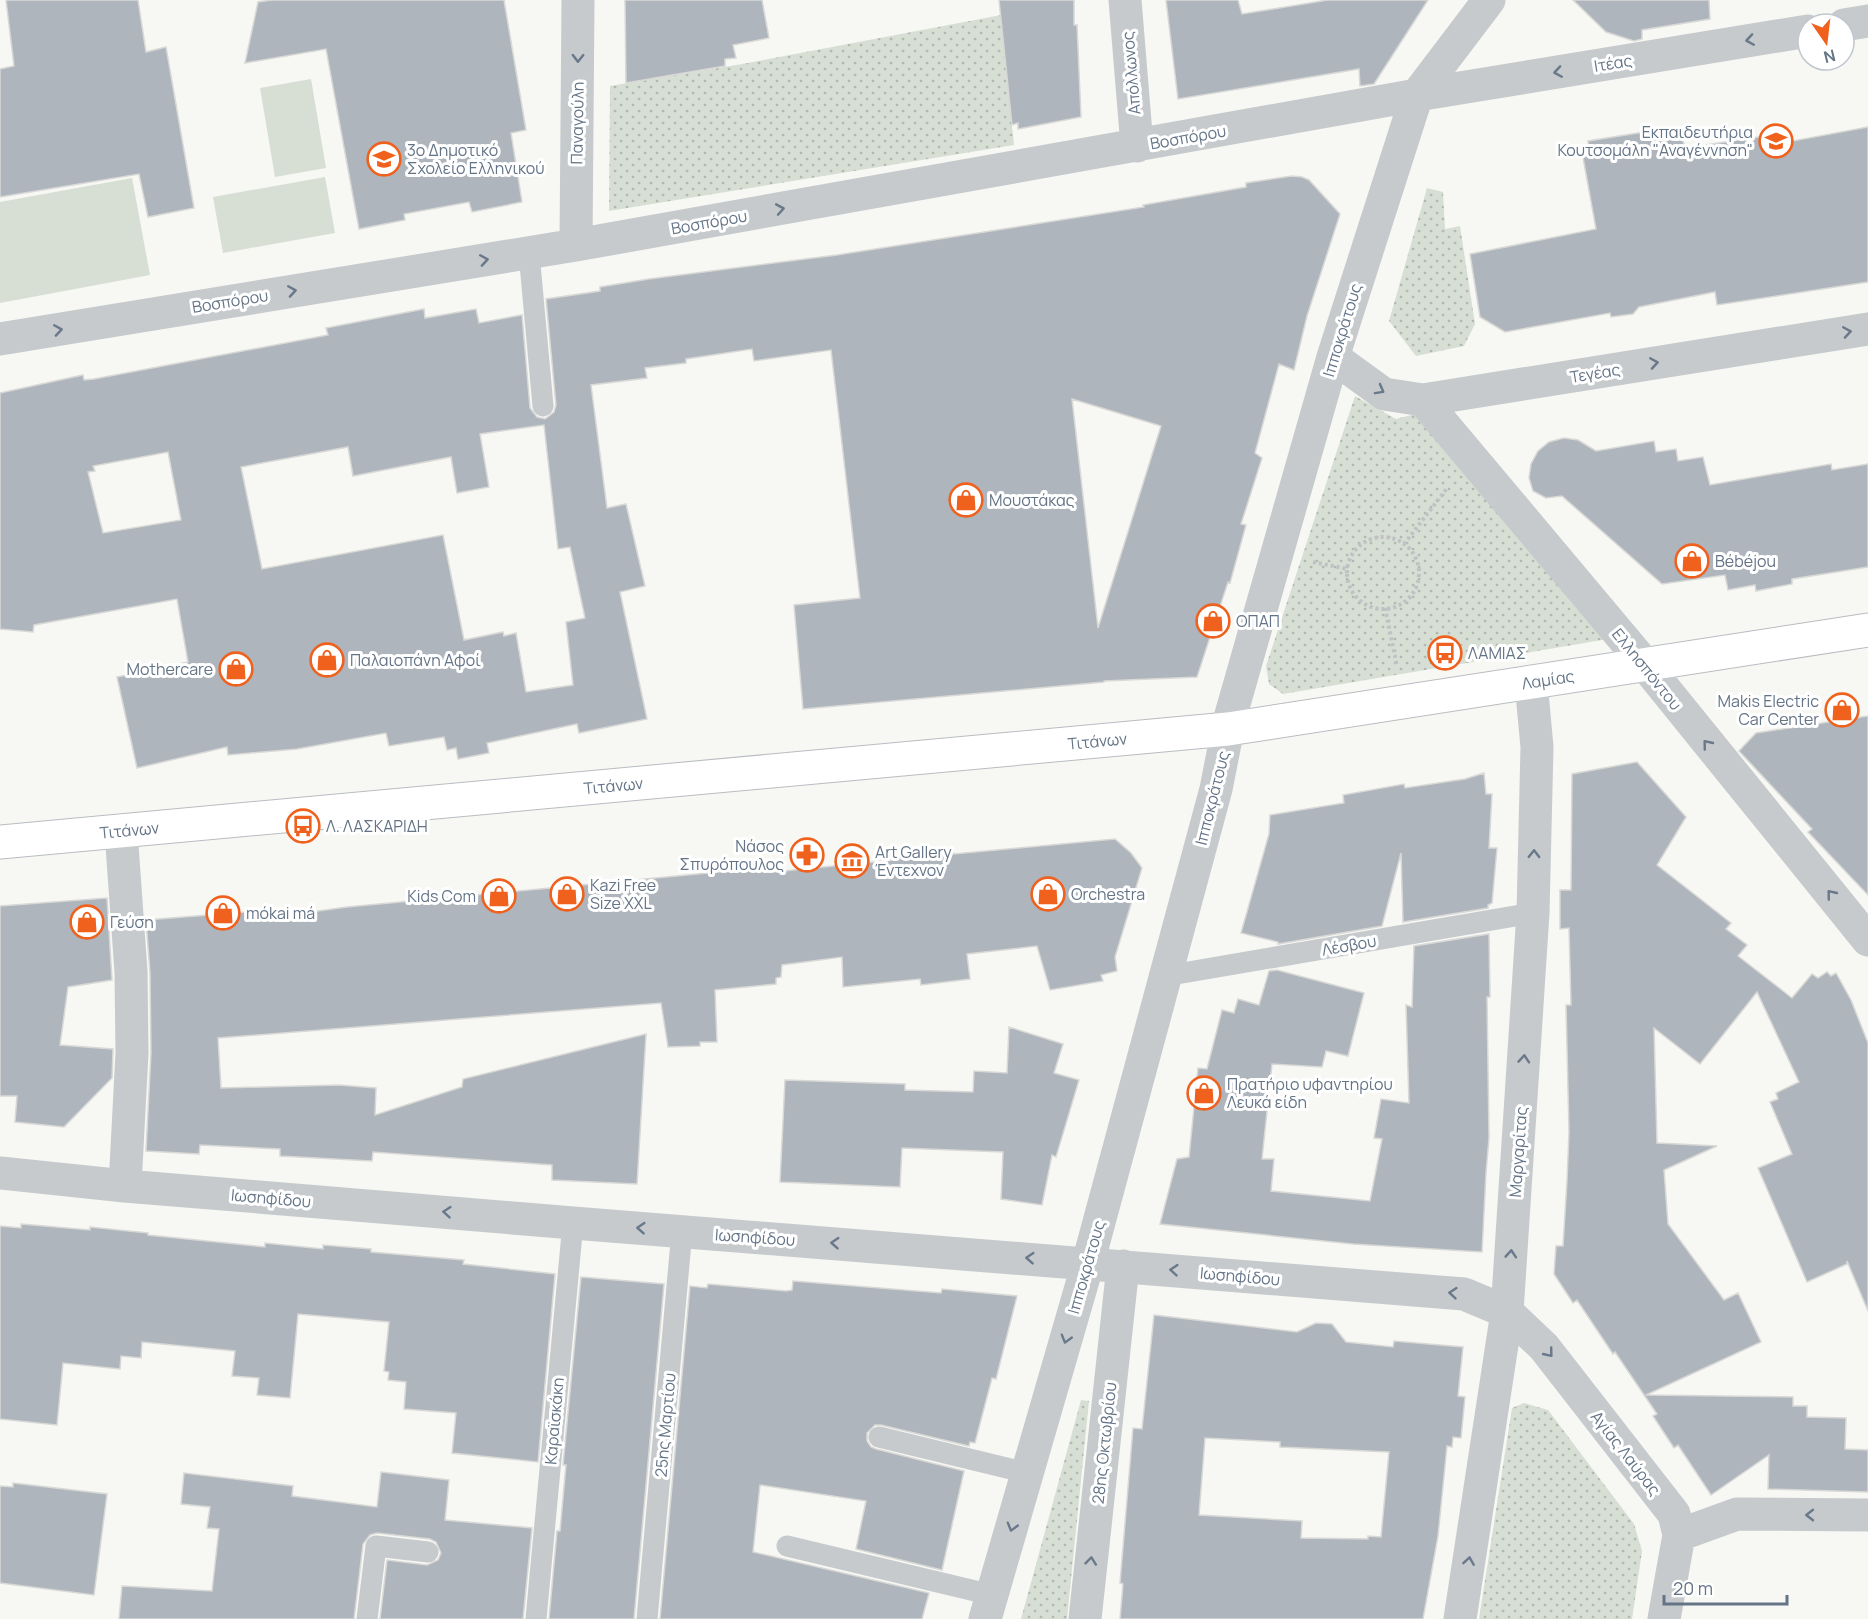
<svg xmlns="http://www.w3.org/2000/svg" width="1868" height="1619" font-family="Manrope,sans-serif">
<defs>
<pattern id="grass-dots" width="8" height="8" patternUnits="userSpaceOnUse" patternTransform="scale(1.5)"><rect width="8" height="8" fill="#d7dfd4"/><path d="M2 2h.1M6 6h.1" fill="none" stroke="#b2b9b2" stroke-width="1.8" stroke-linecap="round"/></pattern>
</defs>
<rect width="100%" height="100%" fill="#f7f7f3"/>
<!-- grass -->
<path fill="url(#grass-dots)" d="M1012 13 1006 68 1014 145 609 211 610 86 748 63Z
M1427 188 1443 192 1445 229 1460 226 1475 324 1464 346 1416 356 1389 321Z
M1355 396 1396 419 1419 413 1608 639 1283 694 1269 684 1266 666Z
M1081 1400 1089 1401 1067 1619H1021Z
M1524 1403 1548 1410 1634 1524 1642 1551 1632 1619H1479L1512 1408Z"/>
<!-- pitch -->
<path fill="#d7dfd4" d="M311 79 326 168 275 177 260 88Z
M325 177 335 233 223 253 213 197Z
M132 178 150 275 0 303V202Z"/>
<!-- building -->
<path fill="#aeb5bc" stroke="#d8d8d6" stroke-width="1.5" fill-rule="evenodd" d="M6 0H138L146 52 166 47 194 208 148 217 139 174 0 197V69L14 66Z
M272 0H504L526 130 511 133 522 202 472 212 469 202 404 214 405 220 359 229 326 49 245 63 258 2Z
M625 0H762L769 38 733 45 736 58 725 59V66L626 83Z
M999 0H1074V25H1077L1081 117 1018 129V123L1012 125Z
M1166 0H1238L1242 14 1328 0H1428L1374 84 1360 86 1359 69 1178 99Z
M1573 0H1709L1710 19 1642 30V39L1634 41 1606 32Z
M1676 127 1686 148 1791 132 1793 141 1868 127V282L1717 305 1715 292 1639 307 1633 314 1611 317 1610 313 1505 332 1480 317 1470 254 1596 229 1582 152H1589L1588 141Z
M1292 176 1302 177 1309 180 1340 214 1307 316 1294 370 1279 364 1255 453 1262 458 1241 524 1246 525 1230 583 1228 582 1197 677 1104 681V682L803 709 794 605 860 598 831 350 754 361 752 349 686 359V363L645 368 647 378 591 385 607 508 626 504 645 586 620 592 647 719 579 733 577 724 487 743 489 753 458 759 456 748 447 750 444 737 389 746 386 733 297 749 228 755 227 747 137 768 117 677 188 662 177 599 34 625 33 632 0 629V393L83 375 84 380 94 379 328 335 326 328 424 309 425 318 476 309 479 323 522 315 530 408 537 417 545 419 554 412 556 405 546 299 600 291V287L649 279 837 255 1144 207 1143 205 1246 187V183ZM1072 399 1161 426 1098 628ZM544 425 558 549 570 547 585 618 566 622 573 685 526 692 516 633 504 636 503 632 464 640 443 535 262 569 241 467 348 447 353 476 451 457 457 493 489 487 480 434ZM168 452 181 520 103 533 88 472 95 471 93 466Z
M1564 438 1578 440 1596 451 1654 441 1656 452 1676 449 1678 461 1703 457 1710 485 1831 464 1832 470 1868 464V567L1792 579V584L1756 591 1755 585 1728 590 1725 575 1662 584 1562 496 1546 498 1533 491 1529 478 1531 464 1538 451 1549 442Z
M1868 716V895L1808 832 1812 829 1739 751 1756 733Z
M1637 762 1686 817 1657 865 1731 923 1726 929 1747 945 1738 956 1792 998 1812 974 1818 978 1827 972 1831 976 1836 973 1851 1000 1868 1043V1311L1847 1261V1264L1807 1282 1758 1168 1792 1154 1770 1102 1778 1099 1776 1093 1799 1082 1757 992 1700 1064 1654 1028 1657 1143 1717 1146 1664 1170 1668 1224 1724 1300 1738 1293 1761 1342 1646 1395 1793 1397V1406H1807V1417L1846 1418 1845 1449 1868 1450V1492L1768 1489 1769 1455 1711 1495 1678 1445 1674 1448 1653 1416 1657 1414 1615 1352 1613 1354 1577 1300 1573 1303 1554 1274 1556 1246H1563L1567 1181 1569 1132 1566 1005H1571L1569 928 1560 929V890H1571L1572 774Z
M1484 773 1486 794H1492L1489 848H1497L1492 903 1488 905V908L1403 922 1401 853 1382 926 1278 944V942L1241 933 1269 834 1270 815 1344 803 1343 795 1404 784 1405 788 1465 779Z
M1115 839 1131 853 1142 868 1115 957 1117 971 1101 975 1103 981 1050 990 1037 946 967 954 970 979 921 985 920 979 843 987 842 957 782 965 781 977 776 978V984L715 990 717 1042H700V1046L668 1047 661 1003 218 1038 221 1088 339 1085 376 1088 375 1115 462 1087 463 1079 646 1034 637 1184 552 1180V1165L373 1152 372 1161 280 1156V1149L200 1145 199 1154 146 1151 151 1053 150 972 146 920 259 911 261 919 347 907 773 867 774 872 893 860 892 857 953 851 954 854Z
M107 898 112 980 68 987 60 1045 113 1049 112 1078 64 1127 15 1122 17 1096H0V906Z
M1489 934 1490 997H1487L1489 1138 1486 1173 1482 1252 1353 1244 1160 1224 1177 1159 1189 1157 1198 1068 1207 1069 1222 1010 1234 1013 1238 999 1259 1005 1269 971 1277 970 1364 993 1348 1056 1326 1051 1322 1067 1272 1064 1262 1159H1274L1271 1191 1370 1201 1382 1139 1374 1138 1381 1099 1409 1103 1406 1005 1412 1007 1414 946Z
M1009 1027 1063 1044 1054 1073 1079 1080 1056 1157 1052 1155 1042 1205 1001 1199 1003 1152 902 1148 900 1187 780 1182 785 1080 905 1084V1090L973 1092 974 1071 1007 1073Z
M21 1224 90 1230V1227L148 1233V1235L265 1247V1243L323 1249V1245L371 1249V1252L464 1260 463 1264 555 1274 538 1462 452 1453 456 1413 404 1409 406 1382 388 1380 389 1372 384 1371 389 1322 298 1314 290 1398 257 1395 259 1378 232 1376 235 1351 142 1342 141 1358 121 1356 120 1369 63 1363 57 1425 0 1419V1226L21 1228Z
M581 1277 664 1284 634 1619H549L557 1531H560L566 1465H563Z
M793 1281 941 1293 942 1289 1017 1296 996 1379 992 1378 975 1443 970 1442 969 1446 881 1425H875L867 1433V1441L871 1447 876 1449 964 1471 942 1570 856 1549 866 1501 760 1485 753 1552 929 1593 922 1619H660L690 1286 707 1288 708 1284 786 1291 792 1290Z
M1154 1315 1297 1332 1316 1323 1332 1324 1346 1342 1393 1347 1394 1341 1463 1347 1458 1396 1465 1397 1461 1438 1453 1437 1452 1447 1447 1446 1438 1536 1423 1619H1120L1123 1584 1120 1583 1133 1428 1142 1429ZM1205 1438 1280 1442V1447L1389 1452 1381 1537 1368 1536V1539L1301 1538 1302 1521 1199 1515Z
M381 1472 449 1480 445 1520 532 1528 523 1619H380L387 1560 427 1565 438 1560 441 1553 436 1542 430 1539 377 1533 370 1535 363 1544 354 1619H119L122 1586 212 1591 219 1529 207 1528 210 1507 181 1504 184 1473 293 1486 292 1496 377 1507Z
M13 1483 107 1494 94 1595 0 1583V1486L13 1487Z"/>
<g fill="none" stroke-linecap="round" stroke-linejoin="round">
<!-- secondary casing -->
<g stroke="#b8bdc2" stroke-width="35">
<g id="secondary">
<path id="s1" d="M0 842 1228 729 1868 630"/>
</g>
</g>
<!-- path -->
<path stroke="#c0c1c4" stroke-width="4" stroke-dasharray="3 3" stroke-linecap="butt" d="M1347 573a36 36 0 1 1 72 0a36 36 0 1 1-72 0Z
M1404 544 1448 487
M1313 562 1348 569
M1385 608 1397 666"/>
<!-- lane -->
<path stroke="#c6cacd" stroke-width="21" d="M529 253 543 406
M1165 976 1533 913
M879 1437 1027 1473
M787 1546 992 1595
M367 1619 376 1546 428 1552
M536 1619 573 1223
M647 1619 682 1231"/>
<!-- street -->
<path stroke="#c6cacd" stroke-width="33" d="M1125 0 1137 146
M1844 25 1868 21
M576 245 578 0
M0 339 576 245 1417 95 1808 31
M1333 357 1384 394 1423 400 1868 329
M1423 400 1638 656 1868 940
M121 831 131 972 132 1053 125 1186
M0 1173 125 1186 573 1223 1464 1294 1507 1312 1544 1347 1674 1514 1679 1535 1664 1619
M1679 1535 1737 1514 1868 1515
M985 1619 1088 1263 1216 789 1230 718 1333 357 1417 95 1489 0
M1085 1619 1123 1266
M1460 1619 1507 1312 1533 913 1537 747 1531 682"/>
<!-- secondary -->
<use href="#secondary" stroke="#fff" stroke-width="33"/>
</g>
<!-- one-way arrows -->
<defs><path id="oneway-chevron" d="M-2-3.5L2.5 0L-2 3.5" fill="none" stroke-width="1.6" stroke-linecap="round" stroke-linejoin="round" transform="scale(1.5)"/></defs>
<g stroke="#69788a">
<use href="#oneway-chevron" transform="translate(1750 40) rotate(171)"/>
<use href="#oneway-chevron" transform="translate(578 58) rotate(91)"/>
<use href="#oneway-chevron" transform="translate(1558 72) rotate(171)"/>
<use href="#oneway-chevron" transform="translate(780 209) rotate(-10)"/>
<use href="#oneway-chevron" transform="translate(484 260) rotate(-9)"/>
<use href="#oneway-chevron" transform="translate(292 291) rotate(-9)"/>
<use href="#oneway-chevron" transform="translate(58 330) rotate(-9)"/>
<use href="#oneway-chevron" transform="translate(1847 332) rotate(-9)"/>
<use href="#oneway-chevron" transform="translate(1654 363) rotate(-9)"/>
<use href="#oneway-chevron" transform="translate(1380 390) rotate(29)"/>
<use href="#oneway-chevron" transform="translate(1707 744) rotate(-129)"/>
<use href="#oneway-chevron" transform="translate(1534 854) rotate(-89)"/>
<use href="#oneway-chevron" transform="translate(1831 894) rotate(-129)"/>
<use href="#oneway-chevron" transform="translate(1524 1059) rotate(-86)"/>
<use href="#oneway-chevron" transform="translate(447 1212) rotate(-175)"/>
<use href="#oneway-chevron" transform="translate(641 1228) rotate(-176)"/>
<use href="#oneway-chevron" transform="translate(835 1243) rotate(-176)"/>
<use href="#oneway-chevron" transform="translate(1511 1254) rotate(-86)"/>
<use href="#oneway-chevron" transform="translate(1030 1258) rotate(-176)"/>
<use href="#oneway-chevron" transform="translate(1174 1270) rotate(-175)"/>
<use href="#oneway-chevron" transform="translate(1453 1293) rotate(-175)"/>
<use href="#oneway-chevron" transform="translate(1066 1339) rotate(106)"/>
<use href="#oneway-chevron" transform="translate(1549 1353) rotate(51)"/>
<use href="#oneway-chevron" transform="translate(1810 1515) rotate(-180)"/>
<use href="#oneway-chevron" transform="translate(1012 1527) rotate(106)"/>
<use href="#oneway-chevron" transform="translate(1091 1561) rotate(-84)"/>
<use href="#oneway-chevron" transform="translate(1469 1561) rotate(-81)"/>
</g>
<!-- icons -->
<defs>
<g id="school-ring" transform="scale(1.725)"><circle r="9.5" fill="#fff" stroke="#ef611c" stroke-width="1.5"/><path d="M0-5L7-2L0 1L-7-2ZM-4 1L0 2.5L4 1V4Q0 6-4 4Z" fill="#ef611c"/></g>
<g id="shop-ring" transform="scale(1.725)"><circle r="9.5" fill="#fff" stroke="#ef611c" stroke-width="1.5"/><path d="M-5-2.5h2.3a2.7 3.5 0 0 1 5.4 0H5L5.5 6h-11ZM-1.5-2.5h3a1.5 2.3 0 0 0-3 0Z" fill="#ef611c"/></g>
<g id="bus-ring" transform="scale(1.725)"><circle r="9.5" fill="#fff" stroke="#ef611c" stroke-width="1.5"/><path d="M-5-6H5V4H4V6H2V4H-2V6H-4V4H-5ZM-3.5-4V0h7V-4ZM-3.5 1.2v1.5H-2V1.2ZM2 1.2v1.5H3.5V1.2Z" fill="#ef611c"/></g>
<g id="pharmacy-ring" transform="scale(1.725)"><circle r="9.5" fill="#fff" stroke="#ef611c" stroke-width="1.5"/><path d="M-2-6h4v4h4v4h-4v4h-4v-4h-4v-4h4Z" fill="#ef611c"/></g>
<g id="museum-ring" transform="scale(1.725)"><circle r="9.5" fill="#fff" stroke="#ef611c" stroke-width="1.5"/><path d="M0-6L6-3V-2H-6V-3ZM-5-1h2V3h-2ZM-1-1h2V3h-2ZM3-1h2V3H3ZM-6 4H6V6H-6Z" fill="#ef611c"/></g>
</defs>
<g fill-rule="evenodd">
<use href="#school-ring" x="1776" y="141"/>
<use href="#school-ring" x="384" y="159"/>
<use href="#shop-ring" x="966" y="500"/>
<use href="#shop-ring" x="1692" y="561"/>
<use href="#shop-ring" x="1213" y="621"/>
<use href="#bus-ring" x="1445" y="653"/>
<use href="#shop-ring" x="327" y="660"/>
<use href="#shop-ring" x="236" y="669"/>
<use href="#shop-ring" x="1842" y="710"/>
<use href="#bus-ring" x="303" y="826"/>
<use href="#pharmacy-ring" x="807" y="855"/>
<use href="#museum-ring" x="852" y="861"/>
<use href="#shop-ring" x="567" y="894"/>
<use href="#shop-ring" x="1048" y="894"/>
<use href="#shop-ring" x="499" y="896"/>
<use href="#shop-ring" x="223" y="913"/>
<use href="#shop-ring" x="87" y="922"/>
<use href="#shop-ring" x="1204" y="1093"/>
</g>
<g text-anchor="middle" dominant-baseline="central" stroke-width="6" stroke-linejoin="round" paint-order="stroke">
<!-- street labels -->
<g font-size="16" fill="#647487" stroke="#fff">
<text transform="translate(1613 63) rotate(-9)">Ιτέας</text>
<text transform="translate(1131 73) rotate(-95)">Απόλλωνος</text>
<text transform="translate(577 123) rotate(-89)">Παναγούλη</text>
<text transform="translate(1188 137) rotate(-10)">Βοσπόρου</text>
<text transform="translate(709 222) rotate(-10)">Βοσπόρου</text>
<text transform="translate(230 301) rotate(-9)">Βοσπόρου</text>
<text transform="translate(1342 330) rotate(-73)">Ιπποκράτους</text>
<text transform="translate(1595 373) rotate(-9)">Τεγέας</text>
<text transform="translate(1647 669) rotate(51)">Ελλησπόντου</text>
<text stroke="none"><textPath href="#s1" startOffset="1557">Λαμίας</textPath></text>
<text stroke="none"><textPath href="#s1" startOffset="1102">Τιτάνων</textPath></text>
<text stroke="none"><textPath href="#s1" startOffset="616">Τιτάνων</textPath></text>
<text transform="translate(1212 798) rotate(-76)">Ιπποκράτους</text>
<text stroke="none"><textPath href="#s1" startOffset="130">Τιτάνων</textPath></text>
<text transform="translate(1349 945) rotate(-10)">Λέσβου</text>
<text transform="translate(1518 1152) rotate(-86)">Μαργαρίτας</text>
<text transform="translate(271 1198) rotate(5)">Ιωσηφίδου</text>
<text transform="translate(755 1237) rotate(4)">Ιωσηφίδου</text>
<text transform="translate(1086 1267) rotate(-74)">Ιπποκράτους</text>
<text transform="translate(1240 1276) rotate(5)">Ιωσηφίδου</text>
<text transform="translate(554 1421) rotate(-85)">Καραϊσκάκη</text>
<text transform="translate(665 1425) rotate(-85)">25ης Μαρτίου</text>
<text transform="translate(1104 1443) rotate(-84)">28ης Οκτωβρίου</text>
<text transform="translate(1626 1453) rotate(52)">Αγίας Λαύρας</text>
</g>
<!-- poi labels -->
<g font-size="16" fill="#647487" stroke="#fff" text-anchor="start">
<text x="1753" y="132" text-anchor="end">Εκπαιδευτήρια<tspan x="1753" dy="18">Κουτσομάλη "Αναγέννηση"</tspan></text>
<text x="407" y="150">3ο Δημοτικό<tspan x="407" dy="18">Σχολείο Ελληνικού</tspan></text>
<text x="989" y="500">Μουστάκας</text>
<text x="1715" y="561">Bébéjou</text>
<text x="1236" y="621">ΟΠΑΠ</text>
<text x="1468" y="653">ΛΑΜΙΑΣ</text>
<text x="350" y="660">Παλαιοπάνη Αφοί</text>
<text x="213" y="669" text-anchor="end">Mothercare</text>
<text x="1819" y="701" text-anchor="end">Makis Electric<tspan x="1819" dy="18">Car Center</tspan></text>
<text x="326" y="826">Λ. ΛΑΣΚΑΡΙΔΗ</text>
<text x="784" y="846" text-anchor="end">Νάσος<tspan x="784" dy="18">Σπυρόπουλος</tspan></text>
<text x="875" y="852">Art Gallery<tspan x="875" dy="18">Έντεχνον</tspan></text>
<text x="590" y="885">Kazi Free<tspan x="590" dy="18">Size XXL</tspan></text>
<text x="1071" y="894">Orchestra</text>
<text x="476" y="896" text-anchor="end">Kids Com</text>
<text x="246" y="913">mókai má</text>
<text x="110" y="922">Γεύση</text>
<text x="1227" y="1084">Πρατήριο υφαντηρίου<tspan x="1227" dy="18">Λευκά είδη</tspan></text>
</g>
</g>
<!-- north arrow -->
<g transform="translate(1826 42) rotate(166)"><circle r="28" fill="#ffffff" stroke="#c1c7cf" stroke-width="1.5"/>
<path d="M0-4.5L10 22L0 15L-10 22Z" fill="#ef611c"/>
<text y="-9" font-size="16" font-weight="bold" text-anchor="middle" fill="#647487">N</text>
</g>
<!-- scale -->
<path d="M1664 1595v9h123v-9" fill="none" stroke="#647487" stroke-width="3"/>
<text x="1673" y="1595" font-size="18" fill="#647487" stroke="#ffffff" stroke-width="4.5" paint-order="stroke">20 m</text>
</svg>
